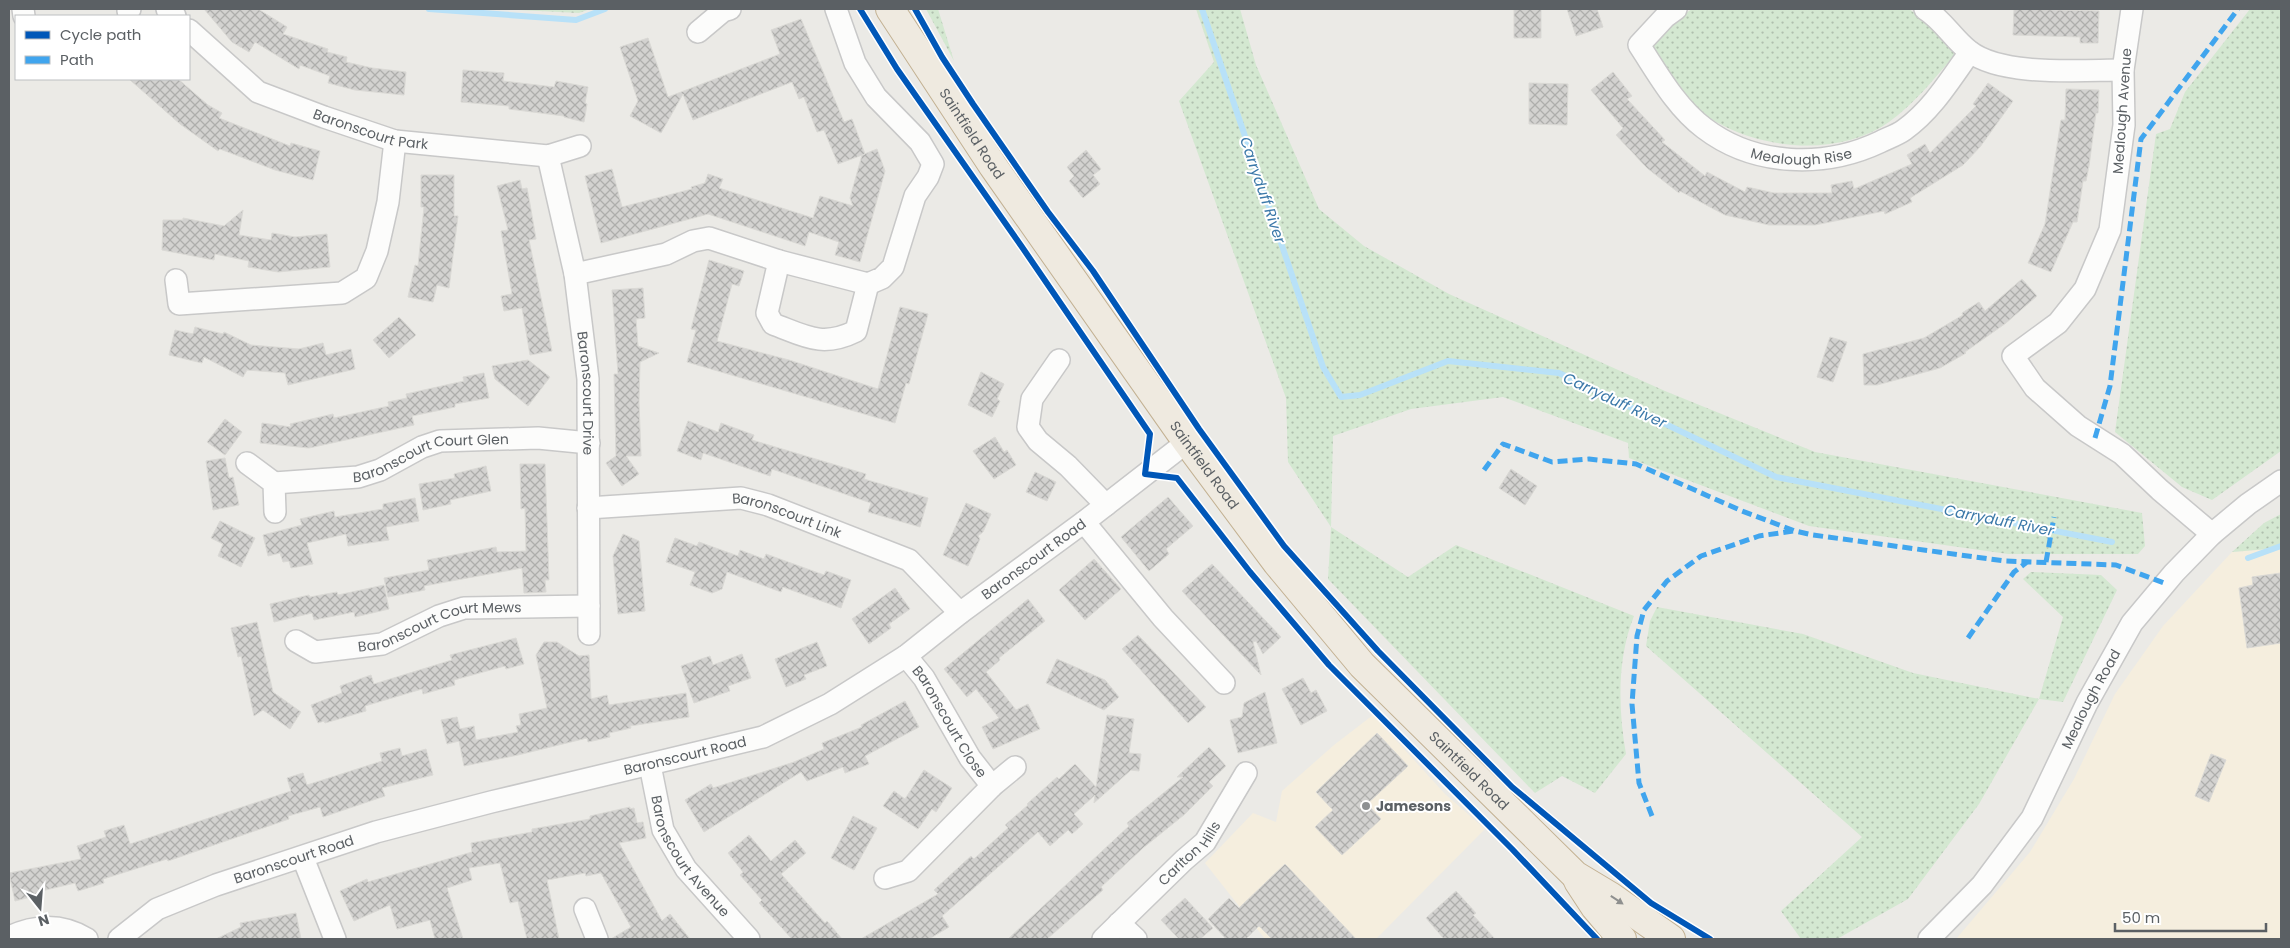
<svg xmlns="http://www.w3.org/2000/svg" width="2290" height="948" font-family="Poppins,sans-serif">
<defs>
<pattern id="grass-dots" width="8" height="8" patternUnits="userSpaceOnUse" patternTransform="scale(1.25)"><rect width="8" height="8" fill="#d4e8d1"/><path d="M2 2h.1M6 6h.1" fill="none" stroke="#afbfad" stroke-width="1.8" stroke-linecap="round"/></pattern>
<pattern id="building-cross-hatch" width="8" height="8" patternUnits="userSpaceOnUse" patternTransform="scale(1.25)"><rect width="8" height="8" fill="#d3d2d0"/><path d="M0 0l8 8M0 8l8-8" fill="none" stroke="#aeaeac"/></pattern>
</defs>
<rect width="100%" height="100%" fill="#ebeae6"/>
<!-- commercial -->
<path fill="#f5eede" d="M2281 548V939H1956L2030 852 2074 779 2115 694 2163 626 2232 552Z
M1373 715 1445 794 1485 829 1376 939H1265L1205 863 1253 813 1276 822 1282 791 1334 745Z"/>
<!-- grass -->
<path fill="url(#grass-dots)" d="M500 9H590L579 13Z
M926 9H938L954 61Z
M1196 9H1240L1256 65 1319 209 1364 246 1449 294 1665 391 1815 452 2142 513 2145 546 2138 554H2008L1809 526 1629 458 1628 443 1503 397 1411 409 1333 436 1331 527 1408 577 1456 545 1634 616C1617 658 1618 709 1626 754L1595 793 1562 776 1535 793 1328 579 1331 527 1288 462 1286 398 1179 101 1214 62Z
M1692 9H1909L1948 38 1955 53 1953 57C1933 80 1914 104 1889 122 1825 167 1715 144 1669 82 1662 72 1658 58 1652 48L1653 43 1677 19Z
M2250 9H2281V451L2212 500 2182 487 2115 432 2156 134 2170 129 2185 92Z
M2281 514V548L2232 552 2264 523Z
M2031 572 2101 575 2117 590 2063 702 2039 699 1979 804 1908 899 1837 939H1801L1781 911 1862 837 1646 646 1650 621 1657 607 1803 634 1913 673 2039 699 2063 617 2023 579Z"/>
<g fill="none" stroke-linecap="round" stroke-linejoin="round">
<!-- stream -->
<path stroke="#b8e1f8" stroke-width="6" d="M429 9 576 20 605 9
M1202 9 1323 367 1341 397 1360 395 1448 361 1559 373 1776 477 2112 542
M2248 558 2281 546"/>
</g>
<!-- building -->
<path fill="url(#building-cross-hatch)" stroke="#dad9d5" d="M204 9H258L287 27 283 34 328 49 327 52 347 57 346 62 372 68 406 72 404 95 355 90 328 83 330 76 300 65 299 69 255 42 249 52 232 42Z
M1514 9H1541V38H1514Z
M1567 9H1597L1603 27 1576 36Z
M2014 9 2099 11 2098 43H2080V37L2013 35Z
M801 19 844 122 852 119 865 154 838 164 824 130 817 132 804 97 799 99 792 82 693 120 683 94 661 133 630 116 638 101 620 47 648 38 668 97 780 54 771 30Z
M463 70 504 73 503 81 554 87 556 81 588 87 585 103 587 104 584 122 564 117V116L509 109V106L461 102Z
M1613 72 1632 96 1627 99 1665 140 1662 142 1705 176 1707 172 1745 192 1747 187 1774 193H1832L1831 185 1852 181 1854 189 1912 164 1907 155 1925 144 1930 153 1976 106 1973 104 1988 83 2013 101 1980 147 1963 165 1910 198 1912 202 1885 214 1884 211 1815 225H1769L1725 215 1680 191 1679 193 1647 168 1616 135 1623 128 1591 90Z
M129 79H178L208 105 222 113 219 118 290 146 291 143 320 151 313 180 275 170 220 149 218 151 180 124Z
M1529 83 1568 84 1567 125 1529 124Z
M2066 89 2099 90 2098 113H2096L2089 166 2086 181H2083L2077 222H2073L2051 272 2028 263 2045 224 2061 120H2065Z
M877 149 885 171 860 262 835 255 839 242 809 232 805 246 708 214 601 243 585 176 612 169 622 207 692 189 691 187 705 183 708 174 723 179 719 188 813 218 820 196 853 206 850 198 862 155Z
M1086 150 1101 169 1093 175 1100 184 1083 198 1069 181 1074 176 1067 167Z
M421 175H454V216H458L449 288 437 285 433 302 408 297 415 265 418 266 424 207H421Z
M520 180 522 189 527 188 530 204 536 239 529 240 552 351 530 355 522 308 504 311 501 296 512 294 501 231 508 230 497 186Z
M243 210 239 235 271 240 272 233 295 237 327 234 330 267 278 272 248 267 249 261 215 254 214 260 162 250 163 220H183V218L224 226Z
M709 260 744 271 739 286 732 284 717 341 789 360 878 389 900 307 928 314 909 384 906 383 895 423 687 362 696 330 691 329Z
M2022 279 2037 296 2006 323 1965 352 1966 353 1940 368 1877 385H1864L1863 354 1924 338 1963 315 1962 313 1979 302 1985 311Z
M643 288 645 318 636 319 638 346 659 353 640 362 639 402 641 456H626L639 474 622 486 606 463 616 456 614 374H618L612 290Z
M399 317 416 335 389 358 373 340Z
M195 327 223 334 224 332 251 345 299 349 323 343 326 355 351 349 355 369 288 385 285 373 247 370 243 377 204 357 202 363 169 355 175 330 193 334Z
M1830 337 1847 342 1833 382 1817 377Z
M528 360 550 377 528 406 495 379 492 366Z
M981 372 1004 384 997 399 1000 401 992 417 968 405Z
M484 373 489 398 455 404V407L412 416 414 425 309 448 260 443 262 423 291 427 290 424 333 414 334 418 389 406 388 402 407 398 406 394 464 381 463 377Z
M225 419 242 432 225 455 207 442Z
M688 421 718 432 721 423 754 435 752 440 866 474 864 479 928 498 920 527 868 512 871 503 772 469 770 476 703 453 701 460 677 451Z
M995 437 1004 452 1007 450 1016 465 994 479 973 451Z
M225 458 229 478 233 477 239 505 213 510 206 461Z
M520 464H545L549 580H545L546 592 524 593 522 568 424 586 425 590 388 597 384 578 429 570 427 560 496 547 497 552 526 551 525 508 521 509Z
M486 466 491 491 450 500 451 504 423 510 419 484 455 478 454 474Z
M1511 469 1537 486 1525 505 1499 488Z
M1035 472 1056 482 1047 501 1026 492Z
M1168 497 1193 526 1166 549 1169 554 1149 571 1121 537Z
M415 498 419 521 386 527 389 540 348 546 346 534 307 543 313 564 291 568 289 561 283 562 280 553 268 556 263 535 302 525 300 519 334 511 335 517 383 509V504Z
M966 503 991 514 983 532 978 536 980 539 968 566 943 555Z
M220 521 255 538 241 567 218 556 223 544 211 538Z
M623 534 639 541 645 611 618 614 613 556Z
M675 538 697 546 699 542 738 556 740 550 764 559 766 554 824 575 826 571 851 580 841 608 783 587 781 592 727 572 722 589 712 593 690 585 695 572 666 562Z
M1094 559 1121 589 1085 620 1059 590Z
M1212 564 1281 637 1263 654 1256 641 1253 642 1261 675 1182 591Z
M2281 573V643L2247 648 2239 588 2253 585 2252 577Z
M384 585 389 609 355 617 354 612 314 620 312 613 274 622 270 604 309 595 310 597 337 592 338 595Z
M895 588 910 609 889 624 891 628 869 644 852 619Z
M1028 599 1045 621 999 658 1000 660 986 672 1016 710 1028 704 1040 729 993 749 982 727 999 718 976 689 967 697 944 669Z
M257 622 273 692 301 712 290 729 263 710 254 716 241 656 238 657 231 628Z
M1138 635 1206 707 1188 723 1122 649Z
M516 638 524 664 506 669 505 666 454 680 455 685 423 694 422 689 365 706 366 711 325 723 324 721 318 723 311 705 342 693 340 686 371 675 374 684 452 660 450 655Z
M544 642H557L579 656 589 655 591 699 607 695 609 705 686 693 689 717 630 726 631 728 609 733 610 737 588 742 587 738 518 755 464 766 459 741 447 744 441 720 457 717 460 729 474 726 476 740 518 732 516 726 521 725 519 714 547 708 536 655Z
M817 642 827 666 804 675 806 679 786 687 775 659Z
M742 654 751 678 728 686 730 691 694 703 681 666 710 656 713 665Z
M1057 659 1105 680 1119 697 1104 710 1046 683Z
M1303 678 1311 693 1316 690 1327 711 1301 725 1282 689Z
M1265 692 1277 743 1238 753 1230 720 1242 717 1244 703Z
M905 701 919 727 865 756 869 764 845 773 843 767 807 781 801 772 704 832 685 800 711 784 713 788 794 762 824 749 822 743 862 727 861 725Z
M1107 715 1134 719 1129 753 1141 754 1139 771 1131 770 1094 803 1095 795 1074 814 1083 824 1072 834 1068 830 1050 846 1038 832 942 916 949 927 929 939H861L938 894 934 890 971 856 974 859 1008 828 1005 825 1028 805 1027 804 1057 777 1059 779 1075 764 1096 787Z
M1377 733 1408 766 1367 804 1381 819 1342 855 1315 827 1333 810 1316 792Z
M1209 747 1226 766 1209 782 1213 786 1185 814 1143 848 1101 887 1103 890 1047 939H1008L1129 826 1127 823 1183 777H1177Z
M400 748 402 756 426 749 433 775 382 788 385 796 323 817 320 807 288 816 289 819 168 861 167 859 103 879 104 883 78 891 75 883 37 892 38 895 15 901 9 873 81 859 77 846 106 837 104 831 124 825 130 844 291 791 287 778 303 773 307 785 382 761 380 753Z
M2211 754 2226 760 2209 802 2195 796Z
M924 770 952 788 936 812 932 809 918 829 883 806 894 791 905 799Z
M630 807V809L634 808 637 823 643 822 646 838 619 843 662 921 670 914 690 939H611L631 927 601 873 586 876 585 873 547 880 559 939H527L518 901 510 903 500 863 469 868 472 880 447 888 463 939H435L430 920 397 929 390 905 354 921 340 891 367 879 368 882 472 852 471 843 532 832V829L590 819V816Z
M853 816 877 828 854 870 831 858Z
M749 835 771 861 795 840 806 853 781 874 825 923 827 921 842 939H792L759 903 762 900 740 875 743 872 728 853Z
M1285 864 1356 939H1272L1259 926 1246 939H1226L1208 919 1229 898 1239 908Z
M1456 891 1476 913 1473 915 1495 939H1444L1426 918Z
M1185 898 1213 928 1200 939H1179L1161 920Z
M296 913 301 939H216L241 927 240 923Z"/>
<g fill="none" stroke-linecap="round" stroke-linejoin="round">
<!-- minor casing -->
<g stroke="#c8c8c8" stroke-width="24">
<g id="minor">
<path d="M23 9 24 16"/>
<path d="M167 9 175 16"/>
<path id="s1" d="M1676 9 1665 17 1639 45C1658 74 1676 107 1704 128 1755 167 1825 168 1880 142 1888 138 1897 135 1904 130 1932 110 1950 80 1970 52"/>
<path d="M1925 9C1943 20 1953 39 1969 51 2002 77 2082 70 2123 70"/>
<path d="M2132 9 2123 70 2124 125 2110 230 2085 289 2058 323 2013 356 2035 388 2078 426 2122 454 2160 490 2212 534"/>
<path d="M128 11 130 9"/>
<path id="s2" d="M189 30 258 92 324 117 395 141 548 156 580 146"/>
<path d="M698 32 723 11 730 9"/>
<path id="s3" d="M548 156 575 274 588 379 589 634"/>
<path d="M779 261 767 313 773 324C805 336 822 348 856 331L868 284"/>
<path d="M575 274 666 254 693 241 709 238 779 261 868 284 882 278 893 267 915 196 928 177 933 164 920 142 876 97 855 63 836 9"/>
<path d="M176 280 179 304 342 293 366 278 377 251 388 202 395 141"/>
<path d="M1059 360 1032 399 1028 427 1038 441 1068 466 1106 505"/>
<path d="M247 463 274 483 275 512"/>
<path id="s4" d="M274 483 358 477 380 470 422 447 440 441 538 438 589 443"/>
<path id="s5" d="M588 508 741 498 768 505 909 560 960 613"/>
<path d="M1084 522 1163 618 1224 683"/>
<path id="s6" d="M296 641 315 652 382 644 439 616 464 608 589 606"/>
<path id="s7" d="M906 656 924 678 970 758 992 786"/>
<path id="s8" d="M650 765 663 830 686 869 749 939"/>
<path d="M303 858 335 939"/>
<path d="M885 878 908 871 992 786 1015 767"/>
<path d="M585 909 597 939"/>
<path d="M1119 923 1136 939"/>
<path d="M9 937C35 925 61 923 87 939"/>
<path id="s9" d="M119 939 157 909 216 885 376 832 491 802 763 737 830 704 906 656 960 613 1084 522 1187 442"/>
<path id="s10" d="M1103 939 1184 860 1205 842 1246 773"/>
<path id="s11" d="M1929 939 1982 885 2032 818 2087 703 2132 623 2174 573 2212 534 2248 504 2281 481"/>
</g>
</g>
<!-- highway casing -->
<g stroke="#c3b192" stroke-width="30">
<g id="highway">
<path id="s12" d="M890 9 993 166 1187 442 1277 563 1362 665 1575 875 1610 896 1671 939"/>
<path d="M1578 881 1595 907 1622 939"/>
</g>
</g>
<!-- minor -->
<use href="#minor" stroke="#fcfcfb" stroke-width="21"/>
<!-- highway -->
<use href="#highway" stroke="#efeae0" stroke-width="28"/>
<!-- quiet -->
<path stroke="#40a5ee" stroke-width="5" stroke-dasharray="10 5" stroke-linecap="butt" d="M2095 438 2110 386 2141 139 2238 9
M1484 470 1503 444 1552 462 1589 459 1636 464 1742 511 1795 531 1813 535 2005 561 2116 565 2164 583
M2046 562 2054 517
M1968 638 2014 572 2027 562
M1652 816 1639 783 1632 704 1637 636 1644 610 1667 581 1701 556 1759 536 1793 531"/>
<!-- cycleway casing -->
<g stroke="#fff" stroke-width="9">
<path id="cycleway" d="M860 9 897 69 1022 247 1150 434 1145 474 1177 478 1250 572 1329 665 1512 849 1597 939
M915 9 942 57 973 104 1048 212 1093 271 1199 429 1284 546 1378 651 1512 787 1651 903 1710 939"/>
</g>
<!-- cycleway -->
<use href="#cycleway" stroke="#0057b8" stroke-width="6"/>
</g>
<!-- one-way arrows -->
<defs><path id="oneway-solid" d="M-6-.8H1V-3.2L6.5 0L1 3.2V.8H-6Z" transform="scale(1.25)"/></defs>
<use fill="#8f908f" href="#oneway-solid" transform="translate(1617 900) rotate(34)"/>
<!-- markers -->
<circle fill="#8d9092" stroke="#fff" stroke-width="2" cx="1366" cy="806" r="5"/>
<g text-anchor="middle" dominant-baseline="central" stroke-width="4" stroke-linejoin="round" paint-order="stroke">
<!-- street labels -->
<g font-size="14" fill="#5b6064" stroke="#fff">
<text transform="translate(2122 111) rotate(-86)">Mealough Avenue</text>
<text stroke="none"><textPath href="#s2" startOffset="212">Baronscourt Park</textPath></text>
<text stroke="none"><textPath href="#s12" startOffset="149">Saintfield Road</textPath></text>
<text stroke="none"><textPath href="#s1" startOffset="262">Mealough Rise</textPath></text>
<text stroke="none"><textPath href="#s3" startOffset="241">Baronscourt Drive</textPath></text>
<text stroke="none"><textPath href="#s4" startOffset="161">Baronscourt Court Glen</textPath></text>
<text stroke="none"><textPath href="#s12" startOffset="554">Saintfield Road</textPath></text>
<text stroke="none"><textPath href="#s5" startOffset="202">Baronscourt Link</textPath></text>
<text stroke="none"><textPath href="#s9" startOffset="1004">Baronscourt Road</textPath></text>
<text stroke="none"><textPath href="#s6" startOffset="151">Baronscourt Court Mews</textPath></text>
<text stroke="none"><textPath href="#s11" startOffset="292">Mealough Road</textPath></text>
<text stroke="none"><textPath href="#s7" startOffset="79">Baronscourt Close</textPath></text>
<text stroke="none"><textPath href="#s9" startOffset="599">Baronscourt Road</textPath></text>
<text stroke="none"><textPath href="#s12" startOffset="959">Saintfield Road</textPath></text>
<text stroke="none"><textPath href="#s10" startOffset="122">Carlton Hills</textPath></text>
<text stroke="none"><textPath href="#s8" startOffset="102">Baronscourt Avenue</textPath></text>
<text stroke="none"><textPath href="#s9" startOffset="194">Baronscourt Road</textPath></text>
</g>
<!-- poi labels -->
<g font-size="14" font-weight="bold" fill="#5b6064" stroke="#fff" text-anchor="start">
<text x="1376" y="806">Jamesons</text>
</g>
<!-- water labels -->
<g font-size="15" font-style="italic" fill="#3c79a9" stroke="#fff">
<text transform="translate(1263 190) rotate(71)">Carryduff River</text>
<text transform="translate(1615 400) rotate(25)">Carryduff River</text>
<text transform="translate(1999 520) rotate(11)">Carryduff River</text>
</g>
</g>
<!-- border -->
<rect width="2290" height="948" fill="none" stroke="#5b6064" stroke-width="20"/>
<!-- legend -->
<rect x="15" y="15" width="175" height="65" fill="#ffffff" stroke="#bdbfc1"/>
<rect x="25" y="31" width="25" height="8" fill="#0057b8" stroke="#bdbfc1"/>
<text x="60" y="40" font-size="15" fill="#5b6064">Cycle path</text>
<rect x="25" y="56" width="25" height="8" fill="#40a5ee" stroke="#bdbfc1"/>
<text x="60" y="65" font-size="15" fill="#5b6064">Path</text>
<!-- north arrow -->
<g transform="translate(40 908) rotate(163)" stroke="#ffffff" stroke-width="4" paint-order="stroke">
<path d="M0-4L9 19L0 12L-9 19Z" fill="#5b6064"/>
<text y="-8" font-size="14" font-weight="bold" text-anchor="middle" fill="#5b6064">N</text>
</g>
<!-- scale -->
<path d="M2115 923v8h151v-8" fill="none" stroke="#5b6064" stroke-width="2.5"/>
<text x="2122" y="923" font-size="15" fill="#5b6064" stroke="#ffffff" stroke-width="4" paint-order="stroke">50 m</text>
</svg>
